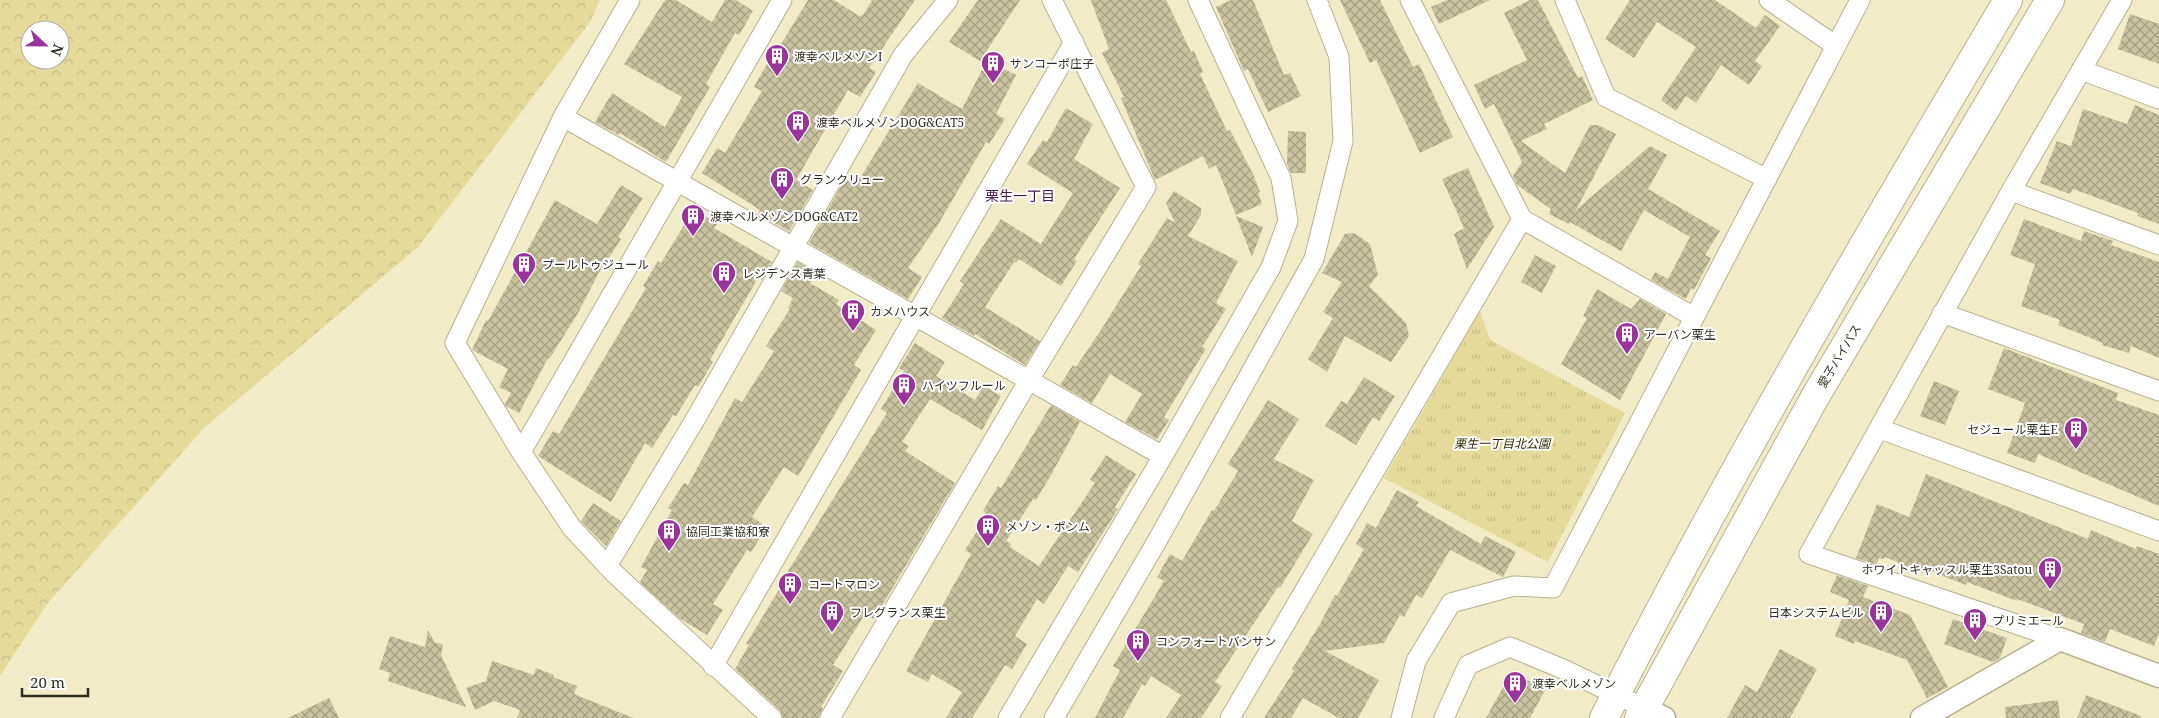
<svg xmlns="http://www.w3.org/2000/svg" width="2159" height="718" font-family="'Noto Serif','Noto Sans JP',serif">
<defs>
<pattern id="forest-crowns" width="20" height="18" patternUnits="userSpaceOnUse" patternTransform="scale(1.25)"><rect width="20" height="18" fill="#e5da9a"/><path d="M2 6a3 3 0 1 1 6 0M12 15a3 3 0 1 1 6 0" fill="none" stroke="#c5bb84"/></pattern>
<pattern id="park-tufts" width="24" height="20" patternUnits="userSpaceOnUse" patternTransform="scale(1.25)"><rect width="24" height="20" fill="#e5da9a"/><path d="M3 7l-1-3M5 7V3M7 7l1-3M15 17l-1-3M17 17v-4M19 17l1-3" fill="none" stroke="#c5bb84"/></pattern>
<pattern id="building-cross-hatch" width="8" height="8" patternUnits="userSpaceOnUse" patternTransform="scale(1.25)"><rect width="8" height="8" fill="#c9c3a0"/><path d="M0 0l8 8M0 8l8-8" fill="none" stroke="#a49f82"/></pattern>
</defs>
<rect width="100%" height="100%" fill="#f1ebc7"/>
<!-- forest -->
<path fill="url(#forest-crowns)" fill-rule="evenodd" d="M0 0H600L590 22 418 247 204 428 47 604 0 676ZM30 30H60V60H30Z"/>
<!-- park -->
<path fill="url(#park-tufts)" d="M1480 311 1490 340 1625 413 1548 562 1384 478Z"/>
<!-- building -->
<path fill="url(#building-cross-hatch)" d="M665 0H676L712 22 725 0H736L753 11 739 35 735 33 706 84 710 87 666 162 620 133 619 135 595 122 612 93 665 127 682 97 624 64Z
M808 0H834L859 16 863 15 872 1 870 0H915L869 68 876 72 860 97 848 90 796 180 813 190 789 231 758 214 760 210 702 173 717 148 725 153 762 91 754 87 773 53 775 54Z
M978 0H1020L980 61 949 42Z
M1091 0H1166L1191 52 1194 51 1203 72 1200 74 1227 131 1230 130 1253 174 1260 192 1258 193 1262 204 1236 215 1216 165 1209 169 1203 156 1155 180 1121 98 1124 97 1102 53 1109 49Z
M1231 0H1253L1284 75 1290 73 1301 96 1268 112 1248 69 1244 71 1216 7Z
M1340 0H1380L1413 67 1419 64 1453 137 1420 153 1376 60 1370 63Z
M1447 0H1490L1439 24 1431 7Z
M1530 0H1538L1578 78 1582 76 1593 100 1544 124 1547 129 1521 141 1565 173 1590 125H1598L1616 134 1576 210 1650 146 1667 155 1648 189 1720 231 1705 255 1711 258 1694 290 1691 288 1686 299 1651 280 1655 272 1668 279 1690 237 1644 210 1621 251 1570 222 1569 224 1549 214 1551 209 1517 185 1513 176 1522 162 1494 104 1485 109 1474 85 1527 60 1504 13Z
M1630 0H1715L1756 28 1765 15 1780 26 1755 61 1762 66 1749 85 1721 65 1696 103 1686 96 1676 111 1661 100 1696 47 1657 22 1634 58 1605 39Z
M2130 14 2159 24V64L2118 49Z
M987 60 1016 75 996 114 1005 119 989 144 986 142 939 223 908 268 922 277 908 299 809 243 845 179 856 185 918 83 962 109Z
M2135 105 2159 115V224L2137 216 2138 213 2073 189 2070 194 2040 183 2057 141 2071 146 2083 109 2127 124Z
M1066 108 1093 124 1074 159 1120 188 1074 259 1077 261 1061 286 1019 259 1016 263 1014 262 985 307 1040 341 1025 365 975 334 974 336 942 318 964 284 960 281 1001 219 1041 244 1073 193 1027 164 1043 140 1047 142Z
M1288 131 1306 132V173H1291L1287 164Z
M1468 168 1494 227 1467 269 1454 234 1464 228 1442 179Z
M621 185 643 198 618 237 621 239 609 258 607 257 577 315 549 359 548 358 519 413 506 406 505 404 511 393 499 387 508 369 472 350 486 320 488 321 555 200 597 224Z
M1174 191 1201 208V215L1188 236 1238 261 1216 303 1226 309 1202 347 1206 349 1164 417 1169 420 1157 439 1125 422 1142 394 1110 374 1092 403 1060 385 1073 365 1076 367 1101 330 1141 266 1138 264 1167 218 1175 223 1166 203Z
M694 209 717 224 714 228 772 262 762 280 758 278 710 360 713 362 698 387 695 385 676 416 673 415 652 448 645 443 611 502 538 456 553 431 559 434 646 288 643 286 658 261 661 263Z
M1236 216 1263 227 1252 257Z
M2024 219 2081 241 2084 231 2113 241 2111 245 2159 262V358L2131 346 2129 353 2102 345 2103 343 2058 325 2060 320 2021 306 2035 264 2010 255Z
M1354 233 1370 244 1378 275 1369 286 1406 323 1409 336 1391 362 1345 336 1327 372 1308 359 1333 318 1323 312 1342 282 1322 273 1345 234Z
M1535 255 1556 266 1542 293 1521 282Z
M798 262 816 273 810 283 839 300 836 304 876 330 854 365 861 370 798 476 784 467 752 517 767 527 751 552 747 550 713 604 723 610 707 635 679 618 640 582 647 570 641 567 672 510 668 508 684 483 688 485 735 398 742 402 774 351 766 346 790 309 788 308 793 298 781 291Z
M1597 289 1631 309 1640 299 1666 314 1620 400 1561 364 1587 318 1583 316Z
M915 343 945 362 936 376 975 400 984 386 1001 396 982 430 930 399 902 442 909 446 905 451 955 483 874 619 865 614 833 665 843 671 821 707 823 708 819 718H783L780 710 735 669 749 645 746 644 788 575 786 574 887 413 881 409 904 371 899 368Z
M2004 348 2118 393 2116 400 2159 415V506L2038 454 2035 463 2007 453 2025 403 1988 389Z
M1364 377 1395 396 1379 421 1373 417 1356 445 1325 426 1341 401 1347 404Z
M1934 381 1959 391 1945 425 1920 416Z
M1268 400 1299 419 1274 459 1314 480 1292 521 1313 534 1280 588 1278 587 1215 682 1222 686 1201 718H1166L1181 695 1151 676 1145 686 1142 684 1123 718H1095L1120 670 1113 666 1164 581 1157 577 1170 554 1182 561 1212 510 1214 511 1238 471 1228 464Z
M1051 405 1080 422 1051 475 1036 500 1033 499 1006 541 1011 544 1010 547 1039 566 1095 483 1090 480 1106 455 1136 474 1115 507 1118 509 1078 572 1068 566 1044 604 1037 599 1015 636 1027 644 1012 669 1005 665 972 718H946L962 692 932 674 928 682 906 671 971 554 965 550 988 515 983 511 998 486 1001 488Z
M1926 474 2088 539 2091 530 2136 549 2137 546 2159 554V633L2154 646 2110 629 2105 642 2081 633 2084 624 2017 599V601L1967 582 1966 585 1925 569 1923 573 1885 557 1884 559 1879 558 1876 565 1856 558 1877 504 1909 517Z
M1397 490 1419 502 1416 506 1481 544 1485 536 1516 552 1503 577 1450 550 1422 598 1416 595 1404 617 1400 615 1384 643 1325 651 1379 680 1358 718H1339L1303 698 1291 718H1264L1294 671 1292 669 1320 624 1335 595 1337 596 1364 549 1356 544 1367 523 1376 528Z
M593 503 621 521 606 546 581 521Z
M1837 575 1868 586 1863 597 1910 615 1948 687 1927 698 1907 660 1855 641 1854 644 1835 636 1849 600 1830 592Z
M1953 619 2007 638 2000 658 1993 662 1944 644Z
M428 630 435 643 443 644 441 655 466 707 388 681 390 673 379 669 390 636 425 647Z
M1780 649 1817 669 1790 718H1727L1745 685 1757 692Z
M492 661 534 675 536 668 554 675 553 677 577 686 574 694 633 718H517L520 710 494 701 475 710 466 688 486 681Z
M1512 671 1545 690 1530 718H1486Z
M2086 695 2141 716V718H2077Z
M329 698 339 718H288Z
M2058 700 2060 718H2006L2005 707Z"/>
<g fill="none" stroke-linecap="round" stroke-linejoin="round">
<!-- minor casing -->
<g stroke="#b7b18f" stroke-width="21">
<path id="minor" d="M630 0 563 117 455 343 521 452 572 528 615 574 772 718
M1410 0 1522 219 1694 317
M1565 0 1606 97 1767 179
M1769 0 1836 46
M2081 70 2159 99
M563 117 1163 456
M2011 191 2159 245
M1942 313 2159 391
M1880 429 2159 531
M521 452 782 0
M607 566 696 418 903 55 948 0
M2060 639 1809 554 2011 191 2122 0
M713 666 1074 42
M830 718 1029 380 1146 187 1052 0
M1008 718 1163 456 1271 267 1288 221 1281 178 1198 0
M1054 718 1157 541 1314 259 1343 141 1339 57 1317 0
M1230 718 1522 219
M1401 718 1416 661 1451 603 1514 586 1553 588 1860 0
M1444 718 1468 665 1510 647 1563 669 1644 708"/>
</g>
<!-- tertiary casing -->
<g stroke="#b7b18f" stroke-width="25">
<path id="tertiary" d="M1644 708 1664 718
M1922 718 2060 639 2159 676"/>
</g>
<!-- trunk casing -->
<g stroke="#b7b18f" stroke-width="30">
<path id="trunk" d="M1604 718C1728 473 1868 236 2008 0
M1639 718 1815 397 2050 0"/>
</g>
<!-- minor -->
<use href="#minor" stroke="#fff" stroke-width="19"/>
<!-- tertiary -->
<use href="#tertiary" stroke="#fff" stroke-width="22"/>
<!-- trunk -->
<use href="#trunk" stroke="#fff" stroke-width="28"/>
</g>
<!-- icons -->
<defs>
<g id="building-pin" transform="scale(1.25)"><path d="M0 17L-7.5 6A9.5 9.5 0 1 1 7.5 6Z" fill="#98349a" stroke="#fff"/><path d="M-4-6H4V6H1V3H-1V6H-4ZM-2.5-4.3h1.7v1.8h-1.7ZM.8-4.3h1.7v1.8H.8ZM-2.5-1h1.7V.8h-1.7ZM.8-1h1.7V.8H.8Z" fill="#fff"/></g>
</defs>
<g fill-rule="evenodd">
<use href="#building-pin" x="777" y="56"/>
<use href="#building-pin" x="993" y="63"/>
<use href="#building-pin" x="798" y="122"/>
<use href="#building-pin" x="782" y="179"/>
<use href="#building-pin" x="693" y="216"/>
<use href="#building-pin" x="524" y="264"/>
<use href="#building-pin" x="724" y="273"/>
<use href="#building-pin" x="853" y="311"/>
<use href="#building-pin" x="1627" y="334"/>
<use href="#building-pin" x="904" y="385"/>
<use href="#building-pin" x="2076" y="429"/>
<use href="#building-pin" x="988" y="526"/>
<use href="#building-pin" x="669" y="531"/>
<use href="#building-pin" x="2050" y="569"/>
<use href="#building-pin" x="790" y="584"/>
<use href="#building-pin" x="832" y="612"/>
<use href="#building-pin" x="1881" y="612"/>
<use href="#building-pin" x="1975" y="620"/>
<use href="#building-pin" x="1138" y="641"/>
<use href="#building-pin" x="1515" y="683"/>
</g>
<g text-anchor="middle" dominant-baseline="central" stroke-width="4" stroke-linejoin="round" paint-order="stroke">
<!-- poi labels -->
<g font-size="12" fill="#312f21" stroke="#fff" text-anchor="start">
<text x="794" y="56">渡幸ベルメゾンI</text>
<text x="1010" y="63">サンコーポ庄子</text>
<text x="816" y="122">渡幸ベルメゾンDOG&amp;CAT5</text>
<text x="800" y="179">グランクリュー</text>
<text x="710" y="216">渡幸ベルメゾンDOG&amp;CAT2</text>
<text x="542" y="264">プールトゥジュール</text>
<text x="742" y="273">レジデンス青葉</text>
<text x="870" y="311">カメハウス</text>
<text x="1644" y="334">アーバン栗生</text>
<text x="922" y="385">ハイツフルール</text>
<text x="2058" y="429" text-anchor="end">セジュール栗生E</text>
<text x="1006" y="526">メゾン・ポンム</text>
<text x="686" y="531">協同工業協和寮</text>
<text x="2032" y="569" text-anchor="end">ホワイトキャッスル栗生3Satou</text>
<text x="808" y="584">コートマロン</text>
<text x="850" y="612">フレグランス栗生</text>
<text x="1864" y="612" text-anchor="end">日本システムビル</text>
<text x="1992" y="620">プリミエール</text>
<text x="1156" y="641">コンフォートバンサン</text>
<text x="1532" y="683">渡幸ベルメゾン</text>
</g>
<!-- street labels -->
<g font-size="12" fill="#312f21" stroke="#fff">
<text transform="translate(1839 356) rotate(-59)">愛子バイパス</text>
</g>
<!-- park labels -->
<g font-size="12" font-style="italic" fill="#312a01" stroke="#fff">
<text x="1502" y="443">栗生一丁目北公園</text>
</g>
<!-- neighbourhood labels -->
<g font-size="14" fill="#471748" stroke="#fff">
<text x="1020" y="195">栗生一丁目</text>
</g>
</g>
<!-- north arrow -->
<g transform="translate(45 45) rotate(112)"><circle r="24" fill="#ffffff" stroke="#adaca6"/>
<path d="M0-4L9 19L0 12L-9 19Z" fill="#98349a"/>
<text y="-8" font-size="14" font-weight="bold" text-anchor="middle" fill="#312f21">N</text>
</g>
<!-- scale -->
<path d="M22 688v8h66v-8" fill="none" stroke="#312f21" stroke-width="2.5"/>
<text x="30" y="688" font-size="15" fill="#312f21" stroke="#ffffff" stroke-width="4" paint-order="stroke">20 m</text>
</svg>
